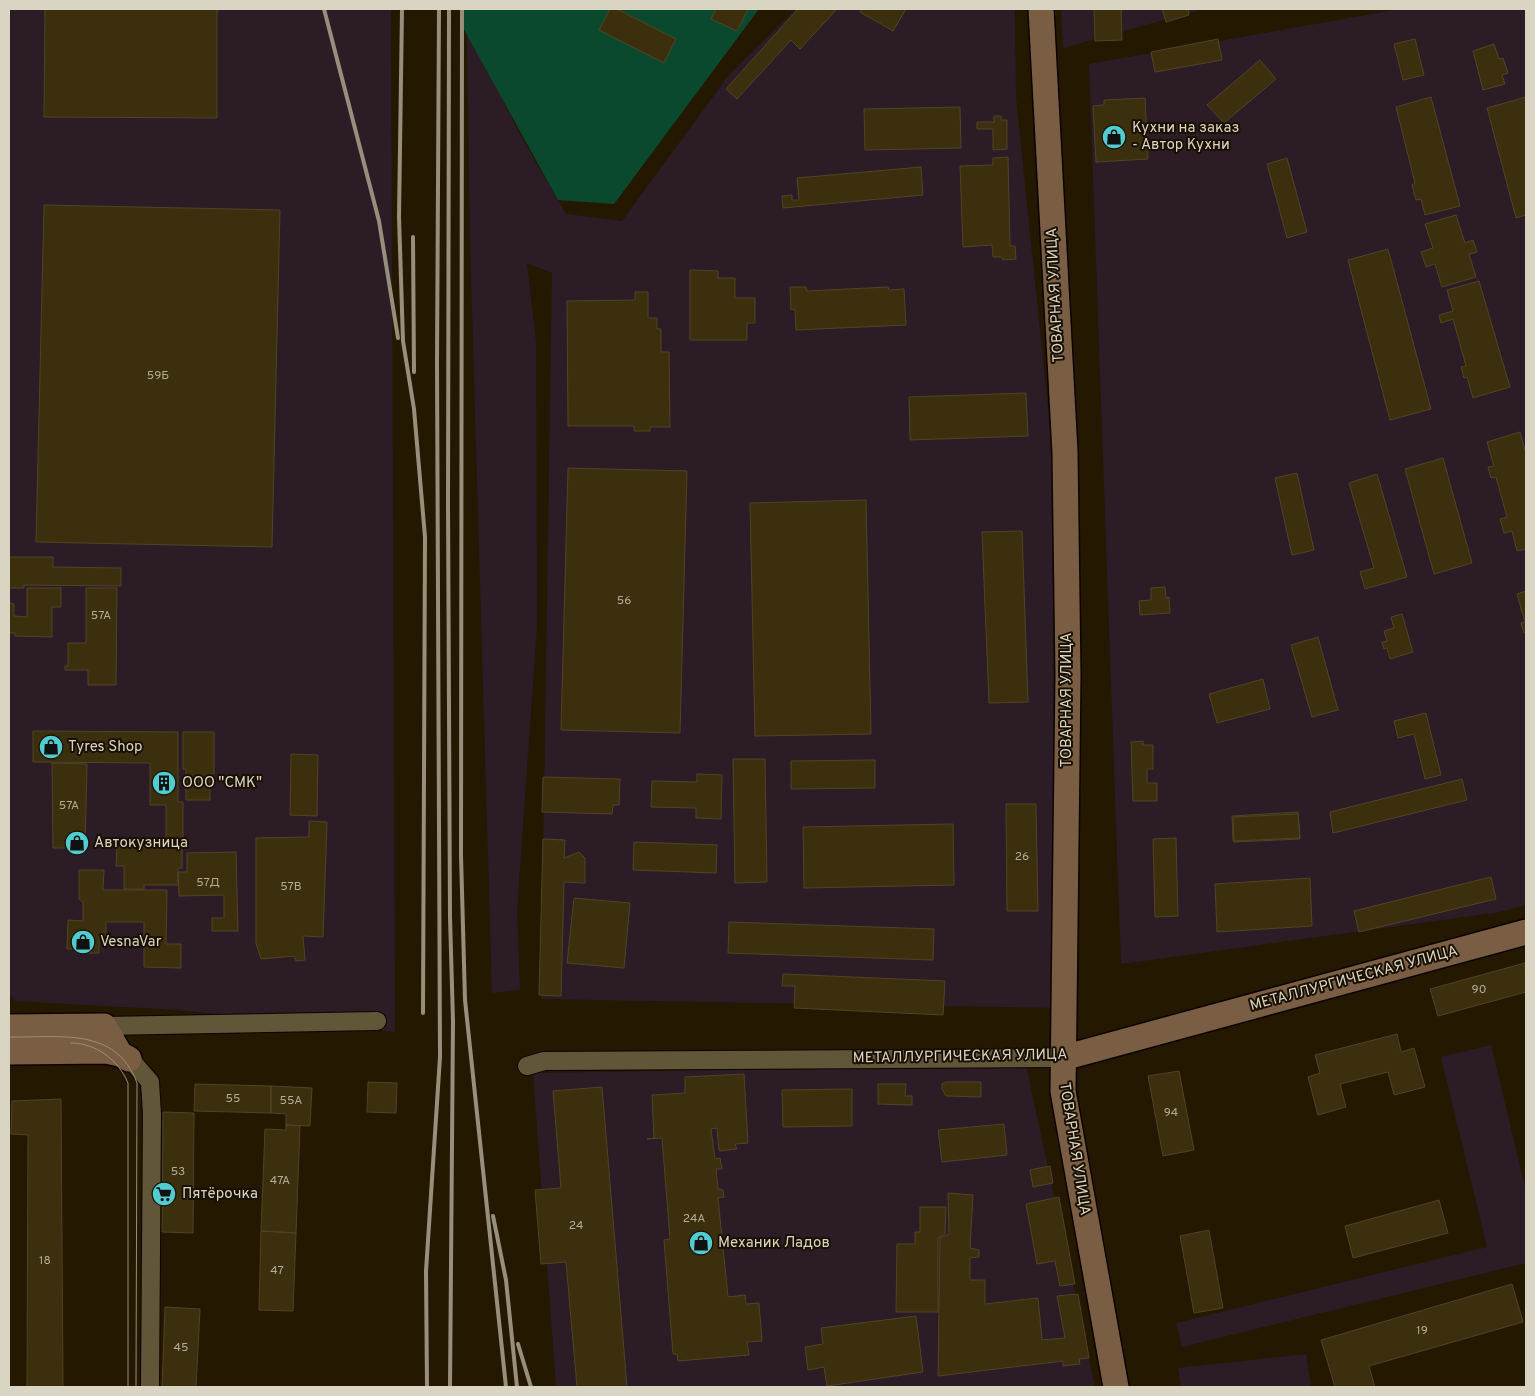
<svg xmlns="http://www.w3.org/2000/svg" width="1535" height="1396" font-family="Overpass,sans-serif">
<rect width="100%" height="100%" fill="#241900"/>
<!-- industrial -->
<path fill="#2c1c26" d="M9 9H391L395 1032 179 1010 15 1001 9 993Z
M796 9H1015L1016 98 1052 446 1055 1008 541 999 552 273 527 263 536 342 537 626 517 911 520 990 492 993 470 240 467 31 523 140 566 214 622 221 729 75Z
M1061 9H1203L1063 48Z
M1401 9H1526V905L1500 912 1121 964 1089 64Z
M1491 1045 1526 1191V1263L1182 1347 1176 1323 1487 1247 1441 1057Z
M1026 1065 1095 1387H556L533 1073Z
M1306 1354 1311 1387H1181L1178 1368Z"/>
<!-- forest -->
<path fill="#0b492f" d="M462 9H759L614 204 558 200 462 26Z"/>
<!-- building -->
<path fill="#3b2f0e" stroke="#504426" d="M45 9H217V118L44 117Z
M610 9H617L676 39 664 63 599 30Z
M716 9H748L737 31 711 19Z
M798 9H837L800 49 791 40 737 99 726 89Z
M862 9H906L893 31 860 12Z
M1094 9H1121L1122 40 1095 41Z
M1162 9H1188L1189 15 1166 22Z
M1218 39 1222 60 1155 72 1151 52Z
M1415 39 1424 75 1403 80 1394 44Z
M1494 44 1499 59 1503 58 1508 73 1502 75 1505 84 1483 90 1473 51Z
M1260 60 1276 79 1224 123 1207 105Z
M1431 97 1460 206 1425 215 1421 199 1416 200 1412 185 1415 183 1396 107Z
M1526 97V215L1516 218 1487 108Z
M1145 98 1148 159 1096 162 1093 106 1104 105V100Z
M960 107 961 148 865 150 864 109Z
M994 116H1001V120H1007V149L993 150V129H977V122H994Z
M1008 157 1010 246H1015L1016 259 1003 260 1001 257H993L992 245 963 247 960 166 993 165V158Z
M1287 158 1307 232 1287 238 1267 164Z
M921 167 923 195 783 208 782 196 792 195V200H799L797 178Z
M44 205 280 210 272 547 36 542Z
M1456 215 1465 243 1473 240 1477 252 1469 254 1476 277 1442 287 1435 264 1426 267 1421 252 1433 248 1425 224Z
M1388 249 1431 409 1390 420 1348 260Z
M690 270 718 271V278H735V298H755V323H747V340H690Z
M1479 281 1510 387 1473 398 1467 377 1464 378 1461 367 1466 366 1453 319 1441 323 1439 315 1453 311 1447 290Z
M790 287H806L807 291 888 287 889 290 904 289 906 325 796 330 795 309 791 310Z
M635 292H648V318H657V329H661V352H669L670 427H650V431H634V426H568L567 301 635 300Z
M1026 393 1028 436 910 440 909 397Z
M1520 432 1526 454V549L1517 551 1512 531 1504 533 1500 519 1507 517 1496 477 1491 478 1488 467 1494 466 1487 442Z
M1443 458 1472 563 1434 574 1405 469Z
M568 468 687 471 680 733 561 730Z
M1297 473 1314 550 1292 555 1275 478Z
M1377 474 1407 577 1365 589 1360 572 1374 568 1349 483Z
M866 500 871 734 755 736 750 503Z
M1022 531 1028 702 989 703 982 532Z
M9 557H53V567L121 568V586L24 585V588H9Z
M1165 587 1166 598 1169 597 1170 613 1140 615 1139 601 1151 600V588Z
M27 588H61V607H52V637L15 636V633H9V603L14 604V616L27 617Z
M86 588H117L116 685H88V670H65V666H68V643H86Z
M1526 591V632L1524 633 1521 623 1525 622 1517 594Z
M1402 614 1413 652 1390 659 1387 648 1384 649 1382 642 1387 641 1384 631 1394 628 1391 617Z
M1318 637 1338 710 1312 717 1291 645Z
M1263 679 1270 709 1217 723 1209 694Z
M1426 713 1441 775 1425 779 1414 734 1398 738 1394 721Z
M33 731 178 732V802H183V839H166V805H150V763L33 762Z
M183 732H214V774H210V800H186V769H183Z
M1143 741V745H1153V769H1147V783H1157V801H1133L1131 742Z
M291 754 318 755 317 816 290 815Z
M733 759H765L767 882 735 883Z
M875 760V788L791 789V761Z
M52 763 87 764 85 848H53Z
M697 774 722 775 721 819 696 818V808L651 807 652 781 697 782Z
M543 777 620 779 619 805H613L612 814 542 812Z
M1462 779 1467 800 1333 833 1330 812Z
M1006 804H1036L1038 911H1007Z
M1298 812 1300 838 1233 841 1232 816Z
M1298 814 1300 839 1234 842 1233 817Z
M309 821 327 822 323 937 303 936 305 960 296 961 294 956 261 959 256 943V838L309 837Z
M953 824 954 885 804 888 803 827Z
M1176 838 1178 916 1155 917 1153 839Z
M543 839 565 840 564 858 579 852 585 858V883L564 882 561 996 539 995Z
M634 842 717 845 716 873 633 870Z
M117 847H182V868H178V885H144V889H124V866H116Z
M236 852 238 931H212V918H224V895L179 896 178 872H187V853Z
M79 870H104L103 890H167L166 944H181V968L144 967V922H106V936H99V953H83V949H67L68 920 83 921V902L79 899Z
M1491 877 1496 899 1359 932 1354 911Z
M1310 878 1312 926 1217 932 1215 884Z
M574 898 630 903 624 968 567 963Z
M729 922 934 929 933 960 728 953Z
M1525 963 1526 992 1438 1016 1430 989Z
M783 974 945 981 943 1015 794 1008 795 986H782Z
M1397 1034 1401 1052 1414 1048 1425 1087 1394 1095 1388 1072 1340 1084 1346 1107 1318 1115 1308 1077 1320 1073 1315 1055Z
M1179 1071 1194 1150 1163 1156 1148 1076Z
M744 1074 748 1143 735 1144 737 1149 719 1151 717 1128 711 1129 715 1159 720 1158 722 1169H716L718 1189 723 1190 724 1197 718 1198 728 1297 745 1295 746 1304 759 1303 762 1341 747 1342 749 1355 678 1361 677 1354H673L664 1240 670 1239 662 1138 647 1139 654 1138 652 1095 685 1093V1077Z
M368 1082 397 1083 396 1113 367 1112Z
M946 1082H981V1097L946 1096 942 1089V1084Z
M195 1084 271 1086V1113L194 1111Z
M878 1084H906L905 1096H912V1105L878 1104Z
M271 1086 312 1088 310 1126 286 1125V1114L271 1113Z
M602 1087 627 1387H577L566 1262 541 1264 535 1190 561 1188 553 1091Z
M852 1089V1126L783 1127 782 1090Z
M61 1099 63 1387H27L28 1135 11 1134 12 1101Z
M163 1112 194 1113 193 1233 162 1232Z
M1004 1124 1007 1155 942 1162 938 1130Z
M286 1125 300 1126 296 1233 261 1231 265 1129 286 1130Z
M1050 1166 1053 1183 1033 1187 1030 1170Z
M948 1193 973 1195 970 1248 979 1250V1257L970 1258V1280H985V1304L1038 1298 1042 1340 1065 1338 1057 1296 1078 1294 1089 1358 1079 1359 1080 1364 1063 1366V1361L938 1376 940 1238 949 1234Z
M1059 1197 1075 1284 1060 1286 1055 1261 1037 1264 1026 1204Z
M1439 1200 1448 1233 1353 1258 1345 1226Z
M920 1207H946L945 1234 938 1238V1312H896L897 1244H915V1232H920Z
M1209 1230 1223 1308 1194 1313 1180 1236Z
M261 1231 296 1233 293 1311 259 1310Z
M1512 1284 1523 1322 1369 1366 1375 1387H1335L1321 1340Z
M165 1307 200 1309 196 1387H162Z
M916 1316 923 1372 827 1386 824 1367 808 1370 805 1347 823 1344 821 1328Z"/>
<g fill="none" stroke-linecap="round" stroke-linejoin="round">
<!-- street casing -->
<g stroke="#0d0400" stroke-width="20">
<path id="street" d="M104 1026 377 1021
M132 1061 150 1082 152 1114 150 1387
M527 1066 544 1061 1063 1058"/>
</g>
<!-- secondary casing -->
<g stroke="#0d0400" stroke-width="28">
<path id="secondary" d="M1041 9 1065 452 1068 675 1063 1091 1116 1387
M9 1027 104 1026 120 1054
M9 1052 106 1051 120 1054 129 1059
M1063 1058 1526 932"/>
</g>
<!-- street -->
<use href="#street" stroke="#625638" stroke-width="18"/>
<!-- secondary -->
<use href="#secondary" stroke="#7a5e43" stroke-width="25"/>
<!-- tram -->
<path stroke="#978f7c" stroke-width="1" d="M9 1037C59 1038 116 1026 137 1083L136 1387
M71 1043C97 1043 119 1061 128 1083V1387"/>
<!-- rail -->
<path stroke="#978f7c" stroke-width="4" d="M324 9 379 221 398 338
M402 9 399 217 403 341 414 409 425 537 423 1013
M449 9 448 502 450 917 453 1021 450 1387
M462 9 461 855 465 1000 506 1387
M413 237 414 372
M493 1216 506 1280 517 1387
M518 1344 531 1387
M427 1387 426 1271 440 1057 437 363 439 9"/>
</g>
<!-- icons -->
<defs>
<g id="shop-disc" transform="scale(1.25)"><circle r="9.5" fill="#51ccd1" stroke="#191000"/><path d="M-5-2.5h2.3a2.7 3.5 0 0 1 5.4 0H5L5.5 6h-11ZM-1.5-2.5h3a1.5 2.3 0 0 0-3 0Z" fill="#111"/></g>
<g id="building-disc" transform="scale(1.25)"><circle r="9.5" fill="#51ccd1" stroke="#191000"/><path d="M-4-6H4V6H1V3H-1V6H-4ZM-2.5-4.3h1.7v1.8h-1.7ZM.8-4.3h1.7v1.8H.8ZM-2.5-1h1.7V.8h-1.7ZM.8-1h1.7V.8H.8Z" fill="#111"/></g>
<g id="supermarket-disc" transform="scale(1.25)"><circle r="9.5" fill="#51ccd1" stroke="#191000"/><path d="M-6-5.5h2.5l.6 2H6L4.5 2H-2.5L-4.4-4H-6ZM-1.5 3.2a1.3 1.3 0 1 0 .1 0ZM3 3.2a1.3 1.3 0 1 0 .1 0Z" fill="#111"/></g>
</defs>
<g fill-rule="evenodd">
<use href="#shop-disc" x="1114" y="137"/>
<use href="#shop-disc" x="51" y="747"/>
<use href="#building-disc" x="164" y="783"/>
<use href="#shop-disc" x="77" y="843"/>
<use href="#shop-disc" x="83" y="942"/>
<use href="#supermarket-disc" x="164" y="1194"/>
<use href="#shop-disc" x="701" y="1243"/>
</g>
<g text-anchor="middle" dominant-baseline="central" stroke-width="4" stroke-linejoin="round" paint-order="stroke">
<!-- number labels -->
<g font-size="12" fill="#b2ab96">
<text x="158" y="376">59Б</text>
<text x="624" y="601">56</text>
<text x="101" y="616">57А</text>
<text x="69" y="806">57А</text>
<text x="1022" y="857">26</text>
<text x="208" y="883">57Д</text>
<text x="291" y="887">57В</text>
<text x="1479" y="990">90</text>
<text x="233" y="1099">55</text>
<text x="291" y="1101">55А</text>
<text x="1171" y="1113">94</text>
<text x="178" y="1172">53</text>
<text x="280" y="1181">47А</text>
<text x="694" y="1219">24А</text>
<text x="576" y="1226">24</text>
<text x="45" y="1261">18</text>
<text x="277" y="1271">47</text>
<text x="1422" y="1331">19</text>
<text x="181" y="1348">45</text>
</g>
<!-- poi labels -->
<g font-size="15" fill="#dad4c3" stroke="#191000" text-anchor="start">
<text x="1132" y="128">Кухни на заказ<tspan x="1132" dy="17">- Автор Кухни</tspan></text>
<text x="68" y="747">Tyres Shop</text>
<text x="182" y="783">ООО "СМК"</text>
<text x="94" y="843">Автокузница</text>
<text x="100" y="942">VesnaVar</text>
<text x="182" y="1194">Пятёрочка</text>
<text x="718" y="1243">Механик Ладов</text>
</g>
<!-- street labels -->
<g font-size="15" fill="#dad4c3" stroke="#191000">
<text transform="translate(1056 295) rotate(-93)">ТОВАРНАЯ УЛИЦА</text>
<text transform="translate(1067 700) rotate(-90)">ТОВАРНАЯ УЛИЦА</text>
<text transform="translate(1354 979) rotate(-15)">МЕТАЛЛУРГИЧЕСКАЯ УЛИЦА</text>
<text transform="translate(960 1057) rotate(-1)">МЕТАЛЛУРГИЧЕСКАЯ УЛИЦА</text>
<text transform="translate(1074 1149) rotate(81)">ТОВАРНАЯ УЛИЦА</text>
</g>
</g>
<!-- border -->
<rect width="1535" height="1396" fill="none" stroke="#dad4c3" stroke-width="20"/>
</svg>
